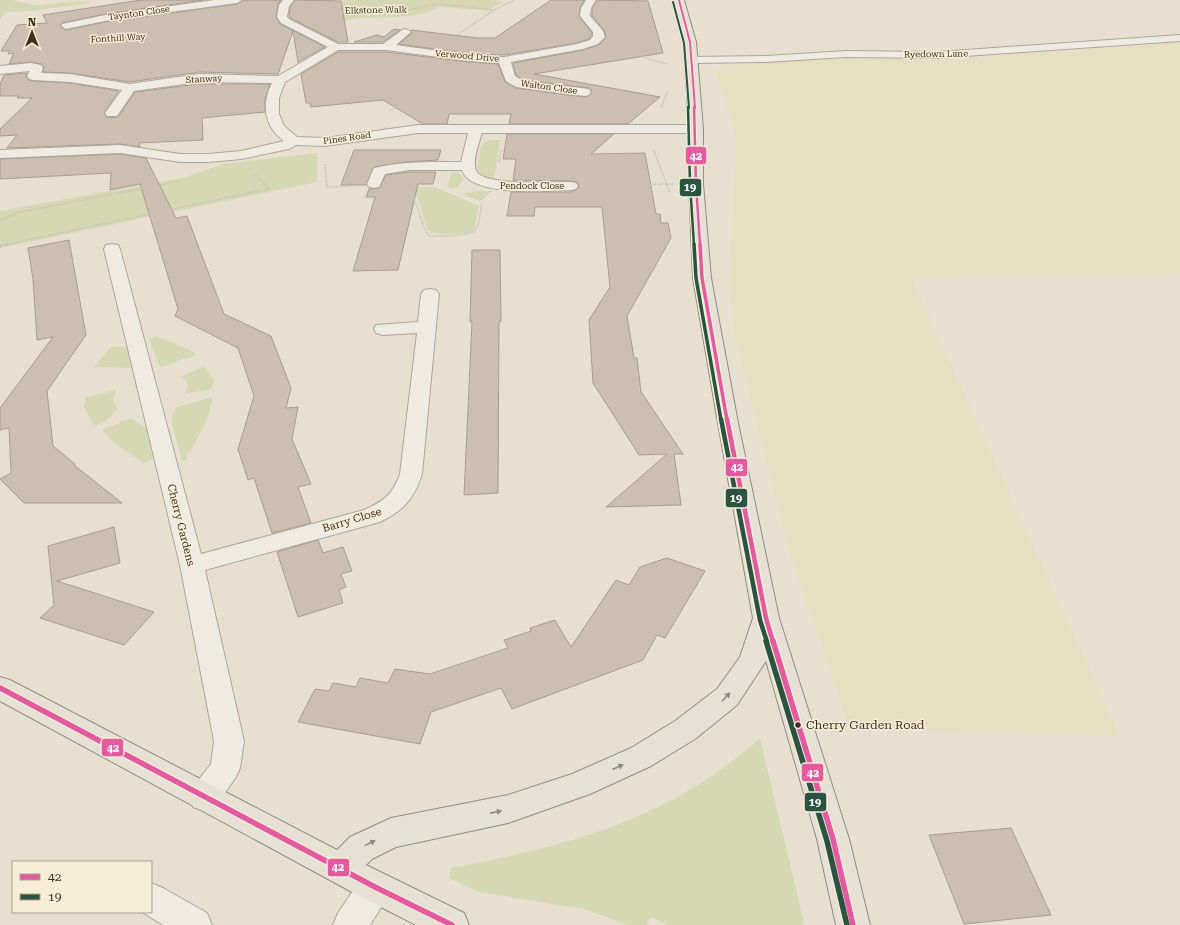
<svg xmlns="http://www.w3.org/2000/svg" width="1180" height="925" font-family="'Roboto Serif',serif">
<rect width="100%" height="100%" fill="#e7e0d1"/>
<!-- farmland -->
<path fill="#e6dfc2" d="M1180 43V275L912 279 1120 736 849 727 789 550 735 337 729 282 737 141 715 67 839 58 950 60Z"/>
<!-- green -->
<path fill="#d6d7b3" d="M0 0H15V1L34 5 87 1 91 3 30 11 9 12 5 13 0 20Z
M341 0H496L504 2 487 10 440 7 424 14 397 17 356 18 312 29 294 20 340 9Z
M488 140H500L494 180 481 175 477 168 481 146Z
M317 153V182L0 248V211L187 177 223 164Z
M451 173H460L464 180 457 187 450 189 448 186Z
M435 187 479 206 474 231 455 235 430 233C421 219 423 201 411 188Z
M478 191H492L482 200 479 201 463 194Z
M156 336 190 350 196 355 160 367 149 339Z
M111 347H127L132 368 94 367Z
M204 366 214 380 211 390 186 393C189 385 188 381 181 377Z
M116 390 113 400 117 409C111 416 103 426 93 425L84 407 86 397Z
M213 397 207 420 190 452 186 453 187 460 182 461 172 423V416L177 407Z
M131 418 146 428 153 459 144 463 114 443 102 430Z
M760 739 804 922 803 925H668L651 917 646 925H629L583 909 479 892 449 878 451 868C539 852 629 830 704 781 724 768 742 753 760 739Z"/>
<!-- building -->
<path fill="#cbbfb2" stroke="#a89c90" d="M141 0H204L105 14 62 23 60 26 66 30 105 22 237 4 243 0H281L278 5 276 17 280 24 325 47 298 62 293 31 278 74 199 72 130 82 70 73 43 72 44 67 42 64 31 62 9 64 14 53 8 54 10 51H1L17 25 47 23 43 15Z
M295 0 341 1 348 42H338L290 18 289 16 290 7Z
M551 0H584L580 8 579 16 592 33 589 39 577 43 504 55 469 54 399 44 412 33 411 30 478 38H495Z
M597 0 648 1 663 53 534 74 660 97 628 124H509L511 114H449L447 124H423L383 100 311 107 310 103H306L301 74 338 52H386L469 62 498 64 505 82 515 88 585 97 589 96 592 91 589 88 524 80 516 75 513 63 583 50 599 45 606 37 604 30 592 16V9Z
M394 29 400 30 383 42H354L377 35 384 37Z
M27 73 26 77 29 80 33 81 70 83 119 91 104 112 107 118 118 117 135 92 199 84H270L265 99V112L202 118 203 140 139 143 140 147 120 144 7 148 17 135 0 136V129L32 98H17L19 96H0V84L4 75Z
M507 134H614L591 154 645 153 656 214H660L661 223H668L671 238 627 316 634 358H637L641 392 683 454H674L681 505 606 507 667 454 639 455 593 383 589 320 610 287 602 207H535L534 216H507L511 192H571L576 190 579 187 577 182 571 181 513 180 516 159H503Z
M354 150H441L438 160 406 162 374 167 366 185H341Z
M120 154 146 158 176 218 187 216 224 314 271 336 291 388 286 408 298 407 292 439 311 484 298 487 311 523 272 533 254 478 248 480 238 449 254 396 238 348 175 316 178 309 140 184 110 190 111 173 0 179V159Z
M409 172H436L433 184H418L398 270 353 271 375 197H366L369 189 379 188 386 175Z
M69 240 86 335 47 391 53 446 75 464 74 465 122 503H24L0 479 11 473 9 428 0 430V408L53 337 37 340 33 279 28 248Z
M472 250H500L501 321 499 322 498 493 464 495 472 322H470Z
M114 527 120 563 57 581 154 612 124 645 40 618 54 605 48 546Z
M318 540 323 553 343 547 352 571 341 574 346 587 339 590 343 603 298 617 277 552Z
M667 558 705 571 665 638 657 635 643 660 512 709 501 688 431 712 420 744 298 722 315 689 329 691 333 683 356 687 360 678 388 683 395 669 430 674 508 648 504 640 531 631 530 628 555 620 571 647 616 580 629 585 640 567Z
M1011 828 1051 915 964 924 929 835Z"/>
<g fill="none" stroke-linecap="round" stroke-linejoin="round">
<!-- minor casing -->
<g stroke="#ada599" stroke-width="2">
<path id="minor" d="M215 0H242L237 3 105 21 66 29 61 26 62 24 105 15Z
M283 0H294L289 6 287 17 289 19 338 44H383L402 30 406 29 411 32 396 45 469 55 504 57 577 44 590 40 593 36V32L580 16 581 8 586 0H596L591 8 590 16 603 31 605 37 598 44 583 49 511 62 515 76 523 81 589 89 591 92 589 95 585 96 516 87 506 81 499 63 469 61 386 50H338L285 82 279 98V114L284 126 297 137 325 138 418 125H696L701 126 703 129 701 132 696 133H482C479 142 471 164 477 172 486 186 554 182 571 182L576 183 578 186 576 189 571 190C547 191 470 197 462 170H409L385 174 379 187 374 188 369 187 367 184 374 168C403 161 432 162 461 162L468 133H418L325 146 296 145 289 149 241 159 208 162H180L120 153 0 158V150L120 145 180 154H208L241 151 284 141C264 127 261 104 272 83L199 82 134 91 117 116H107L105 113 122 90 70 82 33 80 29 79 27 76 30 71 0 74V66L31 63 41 65 43 68 41 73 70 74 130 84 199 74 278 76 328 47 281 23 277 17 279 5Z
M1180 35V41L937 58 846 57 766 62 691 63 687 62 685 60 687 58 691 57 766 56 846 51 937 52Z
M112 244 118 245 120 249 201 554 364 510C384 501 392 495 400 474L417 333 383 335 376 333 374 329 376 325 418 322 421 294 424 290 430 289 436 290 439 294 422 474C414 499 404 510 380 522L205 570 244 741 240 768 236 777 215 807 204 811 193 807 189 797 193 787 211 764 214 741 180 565 104 249 106 245Z
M375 871 387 876 391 887 387 898 370 925H333L338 913 363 876Z
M151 883 163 888 207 913 212 925H163L142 912H151Z"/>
</g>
<!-- major casing -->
<g stroke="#928b80" stroke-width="2">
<path id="major" d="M674 0H684L696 42 703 129V184L711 278 738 423 779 618 849 839 870 925H836L817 839 766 661 737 705 695 739 651 766 590 794 508 823 396 847 372 859 366 865 464 913 469 925H416L363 898 0 701V677L10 680 337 850 350 837 391 818 508 795 572 774 631 748 675 721 717 689 740 657 753 618 718 423 693 278 689 184V129L684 42Z"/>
</g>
<!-- path-far1 -->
<path stroke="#c8c2b9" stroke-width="1.5" stroke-dasharray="1.5 1" stroke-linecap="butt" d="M315 12 395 11 415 9 438 4 493 10
M457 35 494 10 514 0
M50 36 46 38 57 48 53 55
M114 39 151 37 169 41 199 42 221 36 265 31
M199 42 194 48 195 51 215 54
M618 47 649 59 668 64
M68 55 75 51V48L71 47
M405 105 493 90
M661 108 668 91
M390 110 405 105 420 73
M654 151 670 193
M499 162 501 150
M325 164 327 187 353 186
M592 185 673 184
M407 189C419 202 419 221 429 236H456L474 232 478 226 482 204
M0 221 16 213 179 181
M4 245 268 189V187L254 174"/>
<!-- path -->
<path stroke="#c8c2b9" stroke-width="2" stroke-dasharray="2.5 1.5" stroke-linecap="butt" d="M0 246 8 244"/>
<!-- minor -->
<use href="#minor" fill="#efebe3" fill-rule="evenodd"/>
<!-- major -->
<use href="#major" fill="#e6e1d4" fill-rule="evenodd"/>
<!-- bus-1-far4 casing -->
<g stroke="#f7eed8" stroke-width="3.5">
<path id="bus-1-far4" d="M679 0 690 42 695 108"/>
</g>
<!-- bus-1-far3 casing -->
<g stroke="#f7eed8" stroke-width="4.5">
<path id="bus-1-far3" d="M694 107 696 184 700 245"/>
</g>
<!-- bus-1-far2 casing -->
<g stroke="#f7eed8" stroke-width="6">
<path id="bus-1-far2" d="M700 244 702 278 727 420"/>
</g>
<!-- bus-1-far1 casing -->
<g stroke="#f7eed8" stroke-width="8">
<path id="bus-1-far1" d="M727 419 766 618 773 642"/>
</g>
<!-- bus-1 casing -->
<g stroke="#f7eed8" stroke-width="8">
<path id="bus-1" d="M773 641 833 839 853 925
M0 688 375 887 452 925"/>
</g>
<!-- bus-2-far4 casing -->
<g stroke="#f7eed8" stroke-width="3.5">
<path id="bus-2-far4" d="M673 2 684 43 689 108"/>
</g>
<!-- bus-2-far3 casing -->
<g stroke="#f7eed8" stroke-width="4.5">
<path id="bus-2-far3" d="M688 107 690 184 694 245"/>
</g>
<!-- bus-2-far2 casing -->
<g stroke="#f7eed8" stroke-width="6">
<path id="bus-2-far2" d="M694 244 696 278 721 420"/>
</g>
<!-- bus-2-far1 casing -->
<g stroke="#f7eed8" stroke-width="8">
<path id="bus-2-far1" d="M721 419 760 620 767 642"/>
</g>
<!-- bus-2 casing -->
<g stroke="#f7eed8" stroke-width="8">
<path id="bus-2" d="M766 641 827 841 847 925"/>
</g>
<!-- bus-1-far4 -->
<use href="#bus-1-far4" stroke="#e35aa1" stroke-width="2"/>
<!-- bus-1-far3 -->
<use href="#bus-1-far3" stroke="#e35aa1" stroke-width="2.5"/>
<!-- bus-1-far2 -->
<use href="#bus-1-far2" stroke="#e35aa1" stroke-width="3.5"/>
<!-- bus-1-far1 -->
<use href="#bus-1-far1" stroke="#e35aa1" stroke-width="4.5"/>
<!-- bus-1 -->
<use href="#bus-1" stroke="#e35aa1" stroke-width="5.5"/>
<!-- bus-2-far4 -->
<use href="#bus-2-far4" stroke="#2b5341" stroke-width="2"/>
<!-- bus-2-far3 -->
<use href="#bus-2-far3" stroke="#2b5341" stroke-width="2.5"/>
<!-- bus-2-far2 -->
<use href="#bus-2-far2" stroke="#2b5341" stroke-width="3.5"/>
<!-- bus-2-far1 -->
<use href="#bus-2-far1" stroke="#2b5341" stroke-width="4.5"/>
<!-- bus-2 -->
<use href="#bus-2" stroke="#2b5341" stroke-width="5.5"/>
</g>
<!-- one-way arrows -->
<defs><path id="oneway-solid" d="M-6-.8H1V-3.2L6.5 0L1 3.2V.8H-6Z"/></defs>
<g fill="#92887a">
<use href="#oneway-solid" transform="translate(726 697) rotate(-46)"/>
<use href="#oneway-solid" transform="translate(618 767) rotate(-24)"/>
<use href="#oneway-solid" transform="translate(496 812) rotate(-12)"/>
<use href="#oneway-solid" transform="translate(370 843) rotate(-26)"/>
</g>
<!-- markers -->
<circle fill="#3d2e20" stroke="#f7eed8" stroke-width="1.5" cx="798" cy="725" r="3.5"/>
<g text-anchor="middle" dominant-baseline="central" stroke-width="3" stroke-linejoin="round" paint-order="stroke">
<!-- far-street labels -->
<g font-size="9" fill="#3d2e20" stroke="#f7eed8">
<text transform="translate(376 10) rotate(-1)">Elkstone Walk</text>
<text transform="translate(139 13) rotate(-8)">Taynton Close</text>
<text transform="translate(118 38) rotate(-3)">Fonthill Way</text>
<text transform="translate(936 54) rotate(-1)">Ryedown Lane</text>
<text transform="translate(467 56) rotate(5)">Verwood Drive</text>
<text transform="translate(204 79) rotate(-3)">Stanway</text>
<text transform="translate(549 87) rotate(8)">Walton Close</text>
<text transform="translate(347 138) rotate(-8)">Pines Road</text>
<text x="532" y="186">Pendock Close</text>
</g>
<!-- street labels -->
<g font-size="11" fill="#3d2e20" stroke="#f7eed8">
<text transform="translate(352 520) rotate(-17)">Barry Close</text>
<text transform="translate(181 525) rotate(76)">Cherry Gardens</text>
</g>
<!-- near-bus labels -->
<g font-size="12" fill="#3d2e20" stroke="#f7eed8" text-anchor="start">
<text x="806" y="725">Cherry Garden Road</text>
</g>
</g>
<g stroke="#f7eed8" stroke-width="1.5">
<rect x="685" y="146" width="22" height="19" rx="4" fill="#e35aa1"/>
<rect x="679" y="178" width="23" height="19" rx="4" fill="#2b5341"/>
<rect x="725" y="458" width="23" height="19" rx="4" fill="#e35aa1"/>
<rect x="725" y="488" width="23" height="20" rx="4" fill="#2b5341"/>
<rect x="101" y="738" width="23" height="19" rx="4" fill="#e35aa1"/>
<rect x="801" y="763" width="23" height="19" rx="4" fill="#e35aa1"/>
<rect x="804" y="792" width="23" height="20" rx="4" fill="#2b5341"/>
<rect x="327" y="858" width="23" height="19" rx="4" fill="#e35aa1"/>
</g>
<g font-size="11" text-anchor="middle" font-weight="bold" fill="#fff">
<text x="696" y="160">42</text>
<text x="690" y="191">19</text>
<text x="737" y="471">42</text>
<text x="736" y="502">19</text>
<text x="113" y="752">42</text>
<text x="813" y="777">42</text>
<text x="815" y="806">19</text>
<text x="338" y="871">42</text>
</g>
<!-- legend -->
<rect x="12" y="861" width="140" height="52" fill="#f7eed8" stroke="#ada18e"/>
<rect x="20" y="874" width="20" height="6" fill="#e35aa1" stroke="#ada18e"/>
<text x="48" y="881" font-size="12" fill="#3d2e20">42</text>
<rect x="20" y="894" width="20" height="6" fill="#2b5341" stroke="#ada18e"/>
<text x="48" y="901" font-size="12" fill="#3d2e20">19</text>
<!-- north arrow -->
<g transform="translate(32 32)" stroke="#f7eed8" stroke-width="3" paint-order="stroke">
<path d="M0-3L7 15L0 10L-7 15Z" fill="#3d2e20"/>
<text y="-6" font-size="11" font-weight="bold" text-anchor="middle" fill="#3d2e20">N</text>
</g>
</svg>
